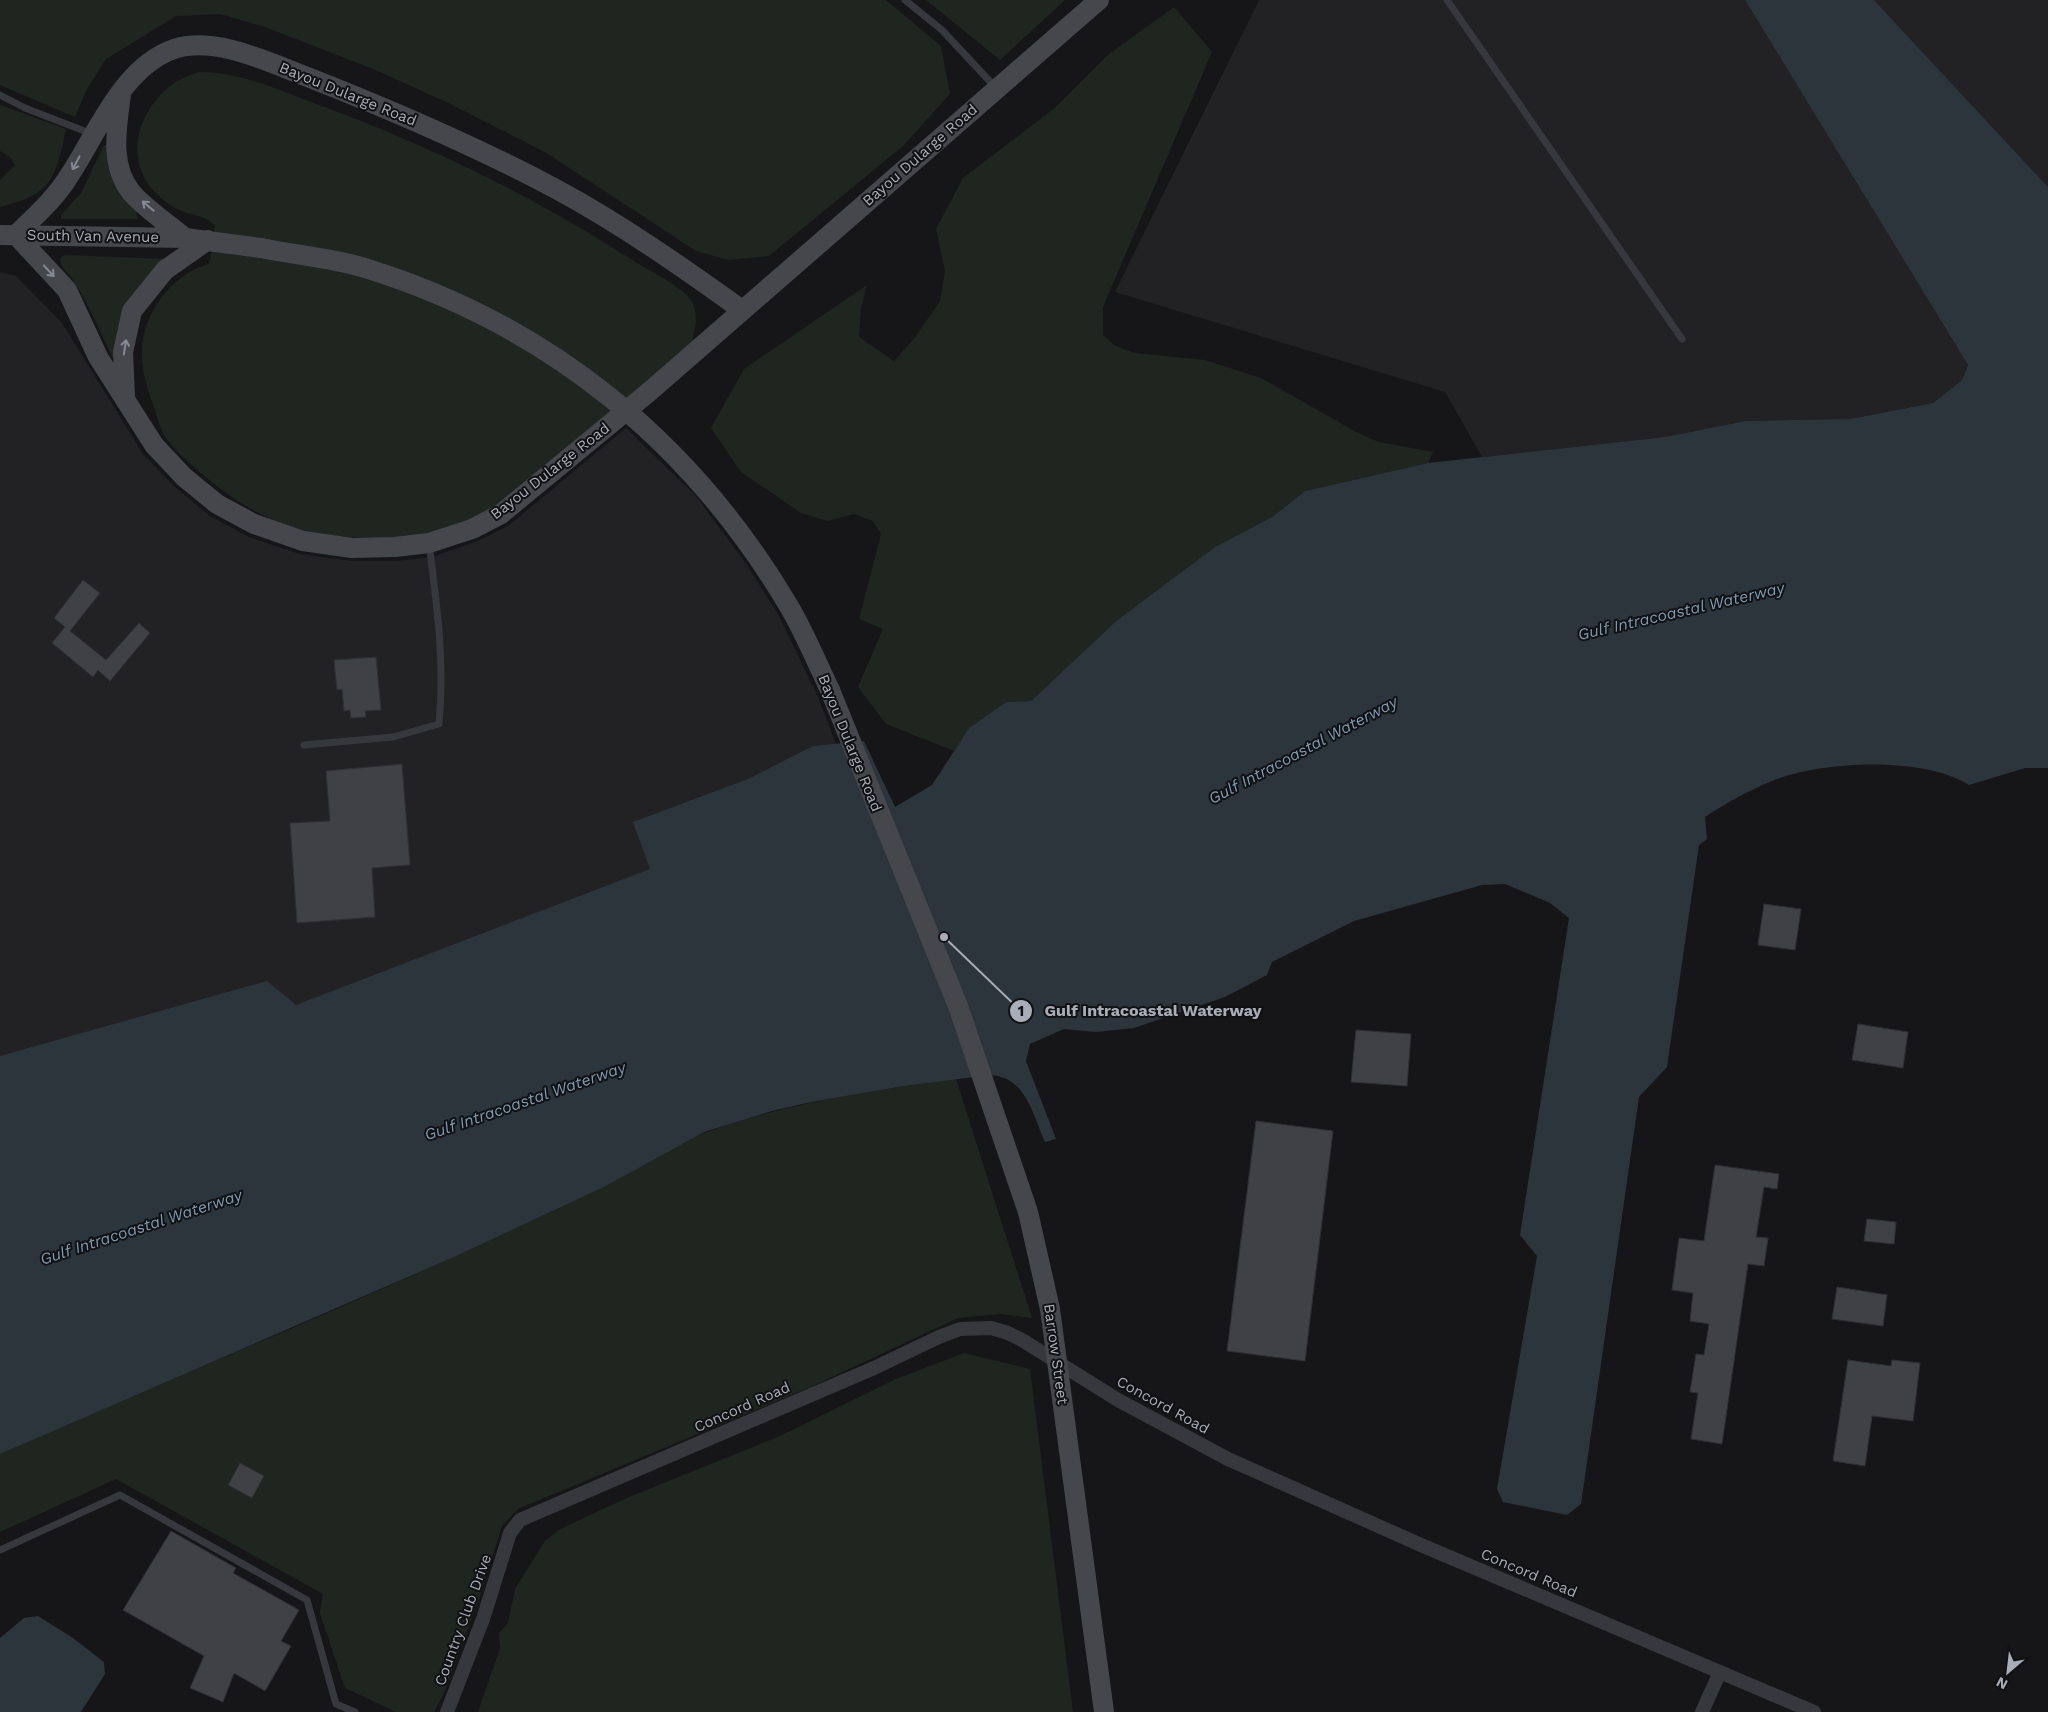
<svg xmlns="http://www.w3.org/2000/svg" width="2048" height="1712" font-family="'Work Sans',sans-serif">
<rect width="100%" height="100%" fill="#161618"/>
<!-- built -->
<path fill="#222225" d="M1259 0H1745L1968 365 1962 380 1933 403 1850 419 1745 421 1665 437 1482 457 1445 392 1115 292Z
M1874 0H2048V187Z
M0 272 16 276 62 323 143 454 175 487 210 516 249 537 300 554 352 561H396L432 557 478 541 508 526 626 428 695 495 747 565 779 616 817 695 839 751 706 913 0 1127Z"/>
<!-- green -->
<path fill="#1e261f" d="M0 0H886L941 46 950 94 903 146 769 256 728 260 696 251 545 152 448 103 378 71 265 27 220 14 176 16 106 59 87 89 75 117 0 85Z
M926 0H1065L1000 60Z
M1174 7 1212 52 1103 307V335L1114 345 1134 353 1205 360 1261 378 1358 433 1379 442 1433 452 1428 463 1305 491 1272 517 1215 547 1116 621 1031 701 1006 702 969 728 954 751 886 724 858 687 883 629 859 619 881 534 873 521 854 514 828 521 801 513 741 472 711 428 744 369 867 285 861 308 859 337 894 361 913 340 940 301 945 271 936 229 963 178 1056 107 1109 54Z
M199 72C239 72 274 88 311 102 425 143 535 197 637 263 652 272 681 286 690 299 700 313 695 328 692 343 659 372 627 400 595 429 551 467 506 508 451 528 429 536 404 538 381 538 310 539 263 524 208 479 194 467 177 453 166 438 159 428 156 411 151 399 139 365 137 335 157 304 168 286 189 269 209 264L215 226C206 215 189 215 177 209 171 206 163 200 158 195 123 163 136 115 168 88 176 80 188 76 199 72Z
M0 105 66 129C55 179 53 194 0 207V180L15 165 9 156 0 151Z
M104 145H108L128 203 136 211 138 219H61V215L81 193Z
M65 255 167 259 116 359 112 357C100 331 89 305 73 280 69 273 58 267 61 257Z
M956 1079 1032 1318 1000 1314 958 1318 815 1385 518 1509 502 1526 480 1596 444 1693 434 1712H396L345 1688 320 1613 323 1594 116 1479 0 1532V1454L14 1447C161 1383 309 1323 455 1256 504 1233 554 1211 603 1187 636 1171 674 1143 707 1132 787 1103 872 1090 956 1079Z
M964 1353 1030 1369 1073 1712H478L500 1648 499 1633 508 1623 515 1589 545 1541 560 1529 629 1497 780 1436 896 1379Z"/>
<!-- water -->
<path fill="#2c353c" d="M1745 0H1874L2048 187V768H2025L1969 785C1923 756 1821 761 1772 781 1748 791 1726 803 1705 817L1707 839 1699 845 1667 1067 1639 1097 1581 1504 1567 1515 1503 1502 1497 1489 1537 1256 1520 1235 1569 918 1550 903 1505 884 1482 885 1354 921 1272 962 1267 975 1225 997 1134 1028 1096 1032 1064 1029 1030 1044 1026 1061 1056 1139 1045 1142C1032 1113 1026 1077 990 1075L904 1086 811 1102 772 1111 704 1132 604 1187 454 1257 0 1454V1056L267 981 296 1005 650 869 633 822 748 779 813 746 864 741 895 807 932 785 969 728 1006 702 1031 701 1116 621 1215 547 1272 517 1305 491 1428 463 1665 437 1745 421 1850 419 1933 403 1962 380 1968 365Z
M38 1616 73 1638 104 1662 105 1674 81 1712H0V1638L24 1618Z"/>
<!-- building -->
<path fill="#404145" stroke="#303034" d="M83 580 100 593 70 631 106 660 139 623 150 633 110 681 98 670 93 677 52 643 65 627 54 618Z
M376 657 381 710 365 711 366 717 351 718 350 710 344 711 342 689 337 690 334 660Z
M402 764 410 865 372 868 375 917 297 923 290 823 330 821 326 771Z
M1764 904 1801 909 1795 950 1758 945Z
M1858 1024 1908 1032 1903 1068 1852 1060Z
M1356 1030 1411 1034 1407 1086 1351 1082Z
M1256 1121 1333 1131 1305 1361 1227 1351Z
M1715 1165 1779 1174 1777 1189 1764 1187 1756 1237 1768 1238 1764 1266 1748 1264 1722 1444 1691 1439 1698 1393 1690 1392 1696 1354 1704 1355 1709 1324 1690 1321 1693 1293 1672 1290 1679 1238 1704 1241Z
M1867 1219 1896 1222 1894 1244 1864 1241Z
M1837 1287 1887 1295 1883 1326 1832 1319Z
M1848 1360 1891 1366 1892 1360 1920 1363 1913 1421 1872 1416 1865 1466 1833 1461Z
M240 1463 264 1476 252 1498 228 1485Z
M171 1531 236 1568 233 1573 299 1610 281 1641 291 1646 265 1691 234 1673 223 1702 190 1688 204 1656 123 1610Z"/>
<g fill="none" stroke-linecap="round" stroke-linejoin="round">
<!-- lane -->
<path stroke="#37383d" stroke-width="7" d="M905 0 942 30 996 88
M1447 0 1682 339
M0 95 25 108 92 134
M304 745 393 737 439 724C445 663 437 604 429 544
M0 1550 120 1495 307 1600 336 1704 355 1712"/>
<!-- street -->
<path stroke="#37383d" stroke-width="14" d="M447 1712 483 1619 510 1533 520 1520 874 1368 939 1337 960 1329 991 1328 1008 1333 1022 1340 1118 1400 1228 1459 1421 1545 1814 1712
M1702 1712 1720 1672"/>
<!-- secondary -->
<path stroke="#45474d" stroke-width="20" d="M121 94C117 127 109 164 131 192 143 207 170 225 185 238
M0 235 185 238 261 248
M742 310C682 267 621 224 556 189 477 147 394 111 310 78 272 64 216 35 174 49 122 67 97 134 69 176 55 199 35 216 16 235L67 290 98 357 154 445 184 477 217 504 254 524 303 541 352 548 395 547 429 543 472 529 501 514 649 392 1099 0
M125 396 123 352 132 311 165 270 208 240
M830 690 958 1006"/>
<!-- secondary-bridge -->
<path stroke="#45474d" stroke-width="20" d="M261 248C295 255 332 258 365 268 549 325 692 442 790 608 805 634 817 663 830 690
M958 1006 1028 1212 1050 1309 1104 1712"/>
</g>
<!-- one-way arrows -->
<defs><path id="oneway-shaft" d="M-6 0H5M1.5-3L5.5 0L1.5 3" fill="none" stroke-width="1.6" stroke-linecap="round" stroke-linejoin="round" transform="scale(1.25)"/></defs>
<g stroke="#858993">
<use href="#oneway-shaft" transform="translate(76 163) rotate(118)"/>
<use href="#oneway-shaft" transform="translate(148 206) rotate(-140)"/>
<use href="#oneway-shaft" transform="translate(49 271) rotate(47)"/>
<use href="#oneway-shaft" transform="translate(125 347) rotate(-81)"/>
</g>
<g text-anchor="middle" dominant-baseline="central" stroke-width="4" stroke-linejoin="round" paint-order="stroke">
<!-- street labels -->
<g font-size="15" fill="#a8adb8" stroke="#111113">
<text transform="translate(348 94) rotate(22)">Bayou Dularge Road</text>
<text transform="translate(920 155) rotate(-41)">Bayou Dularge Road</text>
<text transform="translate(93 236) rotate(1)">South Van Avenue</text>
<text transform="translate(550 471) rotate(-38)">Bayou Dularge Road</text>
<text transform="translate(850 743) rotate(68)">Bayou Dularge Road</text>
<text transform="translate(1056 1354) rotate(82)">Barrow Street</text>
<text transform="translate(1163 1405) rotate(29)">Concord Road</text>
<text transform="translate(742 1407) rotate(-24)">Concord Road</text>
<text transform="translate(1529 1573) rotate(23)">Concord Road</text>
<text transform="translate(463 1620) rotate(-70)">Country Club Drive</text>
</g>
<!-- water labels -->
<g font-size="16" font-style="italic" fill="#7f9bb3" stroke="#111113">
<text transform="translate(1681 611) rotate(-13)">Gulf Intracoastal Waterway</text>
<text transform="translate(1303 750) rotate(-28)">Gulf Intracoastal Waterway</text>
<text transform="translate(525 1101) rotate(-19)">Gulf Intracoastal Waterway</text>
<text transform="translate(141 1227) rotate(-18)">Gulf Intracoastal Waterway</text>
</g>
</g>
<!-- callouts -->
<path fill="none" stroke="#a8adb8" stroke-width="2" d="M944 937L1021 1011"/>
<g fill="#a8adb8" stroke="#111113" stroke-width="2">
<circle cx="944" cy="937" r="5"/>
<circle cx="1021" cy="1011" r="12"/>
</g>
<g font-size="15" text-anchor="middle" font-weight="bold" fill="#111">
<text x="1021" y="1016">1</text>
</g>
<g font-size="16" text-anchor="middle" font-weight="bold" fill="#a8adb8" stroke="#111113" stroke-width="4" stroke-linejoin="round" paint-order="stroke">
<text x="1153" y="1016">Gulf Intracoastal Waterway</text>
</g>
<!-- north arrow -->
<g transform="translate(2008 1672) rotate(208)" stroke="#111113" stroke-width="4" paint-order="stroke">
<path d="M0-4L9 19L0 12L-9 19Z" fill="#a8adb8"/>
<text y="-8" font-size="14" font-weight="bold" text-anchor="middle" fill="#a8adb8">N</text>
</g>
</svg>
